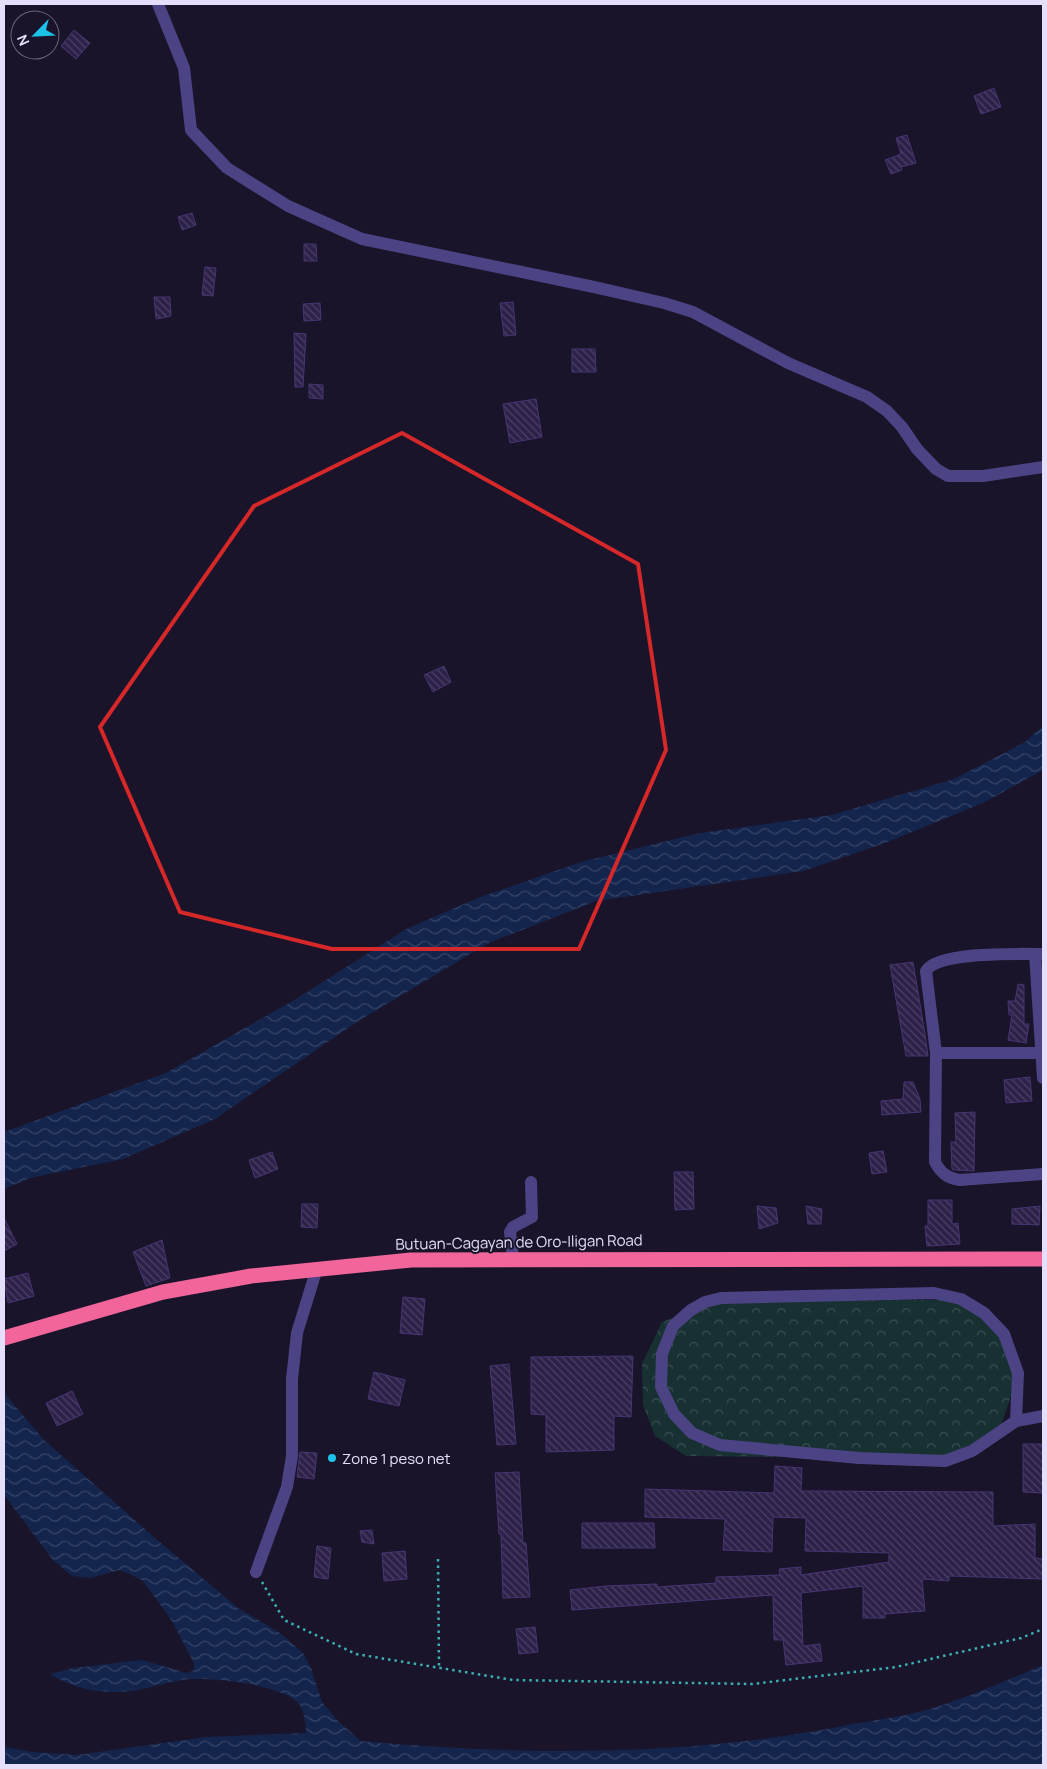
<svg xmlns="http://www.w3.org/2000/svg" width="1047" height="1769" font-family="Manrope,sans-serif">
<defs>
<pattern id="forest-crowns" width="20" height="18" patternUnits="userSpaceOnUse" patternTransform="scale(1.25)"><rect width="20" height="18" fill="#173133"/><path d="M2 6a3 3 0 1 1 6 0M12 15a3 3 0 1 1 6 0" fill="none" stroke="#394e51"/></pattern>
<pattern id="water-waves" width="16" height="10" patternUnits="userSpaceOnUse" patternTransform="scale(1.25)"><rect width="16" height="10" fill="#14254d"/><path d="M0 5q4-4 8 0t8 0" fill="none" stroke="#364468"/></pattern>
<pattern id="building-back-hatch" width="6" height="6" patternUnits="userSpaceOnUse" patternTransform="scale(1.25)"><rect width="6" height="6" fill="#2d2149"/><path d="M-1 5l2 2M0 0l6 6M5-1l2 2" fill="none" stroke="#4b4164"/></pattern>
</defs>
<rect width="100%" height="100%" fill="#19142a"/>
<!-- forest -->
<path fill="url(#forest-crowns)" d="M948 1300 997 1320 1016 1381 1002 1423 955 1459 686 1456 655 1436 643 1405 642 1364 662 1322 718 1301Z"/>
<!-- water -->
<path fill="url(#water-waves)" d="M1043 726V770L983 803 885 843 803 871 596 901 489 943 360 1020 215 1119 123 1159 30 1178 4 1189V1132L166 1073 296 999 408 928 478 898 581 862 700 833 832 815 954 779 1025 742Z
M4 1393 44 1440 155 1538 238 1608 280 1633 303 1653 311 1668 322 1702 337 1720 361 1741C525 1756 691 1757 853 1724 878 1720 903 1716 927 1710 967 1698 1005 1681 1043 1665V1765H4V1747L33 1752 77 1755 206 1737 306 1733C305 1724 305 1712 299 1704 283 1684 206 1676 182 1680 161 1683 140 1692 119 1692 95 1693 70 1687 50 1674L73 1668 142 1660 187 1673 194 1670V1663L172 1621 143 1581 128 1573 119 1570 91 1578 72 1576 52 1559 4 1495Z"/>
<!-- building -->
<path fill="url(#building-back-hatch)" stroke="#473573" d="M74 30 90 43 76 59 61 46Z
M994 88 1001 107 981 114 974 96Z
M907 135 916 163 901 167 902 170 891 174 885 160 901 154 896 138Z
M192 213 196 225 182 230 178 217Z
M304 244H316L317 261H304Z
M205 267 216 268 213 296 202 295Z
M154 297H170L171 316 156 319Z
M513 302 516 335 504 336 500 303Z
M320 303 321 320 304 321 303 304Z
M294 333 306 334 303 387H295Z
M572 349H595L596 372H572Z
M309 384 323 385V399L309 398Z
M536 399 542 437 510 443 503 404Z
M444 666 451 682 433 692 424 675Z
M913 962 925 1034 928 1056H906L890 965Z
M1018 984 1024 985V1024H1029L1026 1043 1008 1040 1012 1015H1009L1008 1001H1015Z
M1030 1077 1032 1101 1006 1103 1004 1080Z
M904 1082H913L920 1099 921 1112 882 1115 881 1101 903 1099Z
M975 1112 974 1171 954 1170 952 1169 951 1142H956L955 1113Z
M883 1151 887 1172 872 1174 869 1153Z
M272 1152 278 1169 255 1178 249 1160Z
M674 1172H693L694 1209 675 1210Z
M928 1200H952V1224L958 1223 960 1244 927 1246 925 1226H928Z
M302 1204H318L317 1228 301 1227Z
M757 1206 776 1208 778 1223 759 1229Z
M806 1206 822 1209 821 1224H808Z
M1040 1206 1039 1225 1012 1224V1209Z
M4 1218 17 1244 4 1251Z
M162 1240 170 1278 146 1286 133 1252Z
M28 1273 34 1296 8 1303 4 1279Z
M403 1297 425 1299 422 1335 400 1333Z
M633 1356 631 1417 614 1416V1450L546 1452V1415L531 1414V1357Z
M509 1364 516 1444 497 1445 490 1366Z
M374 1372 405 1380 399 1406 368 1399Z
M72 1391 83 1414 57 1426 46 1403Z
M1023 1444H1043V1493L1023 1492Z
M300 1452 317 1453 314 1479 297 1477Z
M775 1466 802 1468 801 1491 993 1492V1526L1035 1524V1558L1043 1559V1579L949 1576V1581L922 1579 925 1611 885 1614V1618H863V1586L801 1593 803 1646 820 1644 822 1661 786 1665 783 1640H774L773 1595 572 1610 570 1590 606 1586 657 1584V1587L716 1583V1577L780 1575 779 1569 801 1567V1575L889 1562V1553L805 1551 806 1518 773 1517 772 1552 723 1550 725 1519 645 1517V1489L774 1493Z
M519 1472 523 1543H526L530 1597 503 1598 501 1534H499L495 1473Z
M582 1523H654L655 1548H582Z
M372 1530 374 1544 362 1542 360 1531Z
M317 1546 331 1548 328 1579 314 1577Z
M405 1551 407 1579 384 1581 382 1553Z
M535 1627 538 1652 519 1654 516 1629Z"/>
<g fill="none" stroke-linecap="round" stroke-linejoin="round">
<!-- path -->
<path stroke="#3cafb3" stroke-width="2.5" stroke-dasharray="2.5 4" stroke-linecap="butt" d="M438 1559 439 1666
M262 1582 284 1620 356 1654 513 1680 752 1684 896 1667 1021 1638 1043 1629"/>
<!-- minor -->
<path stroke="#4c4384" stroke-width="12" d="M158 4 184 68 191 130 227 168 288 206 362 239 594 287 664 303 693 312 788 363 867 397 887 411 902 427 917 449 936 469 948 476H983L1043 467
M1035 954 1043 1078
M1043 954C1019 954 938 951 926 971L936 1053 935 1162C941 1173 947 1178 960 1180L1043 1174
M936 1053H1043
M513 1258 510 1232 513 1227 532 1217 531 1182
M1016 1421 1018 1373 1004 1334 984 1313 961 1299 934 1293 721 1298 705 1302 691 1310 673 1326 662 1354 661 1387 674 1414 692 1433 720 1445 859 1458 945 1461 972 1451 1016 1421 1043 1416
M256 1572 287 1487 292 1456V1379L297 1333 317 1268"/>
<!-- highway -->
<path stroke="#f1659b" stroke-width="15" d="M4 1338 163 1292 251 1276 411 1260 1043 1259"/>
</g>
<!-- marked area -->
<path fill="none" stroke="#d62828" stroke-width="4" stroke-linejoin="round" d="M402 433 638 564 666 750 579 949H332L180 912 100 727 254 506Z"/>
<!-- markers -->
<circle fill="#1dc2ea" stroke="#19142a" stroke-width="2" cx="332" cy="1458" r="5"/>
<g text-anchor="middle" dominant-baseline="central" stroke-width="4" stroke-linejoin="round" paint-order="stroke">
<!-- street labels -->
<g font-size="15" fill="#e5dffc" stroke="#19142a">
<text transform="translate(519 1242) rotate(-1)">Butuan-Cagayan de Oro-Iligan Road</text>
</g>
<!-- poi labels -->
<g font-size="15" fill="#e5dffc" stroke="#19142a" text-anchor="start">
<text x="342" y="1458">Zone 1 peso net</text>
</g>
</g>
<!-- border -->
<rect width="1047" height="1769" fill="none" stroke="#e5dffc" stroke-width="10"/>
<!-- north arrow -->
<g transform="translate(35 35) rotate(246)"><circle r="24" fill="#19142a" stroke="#6b657e"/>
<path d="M0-4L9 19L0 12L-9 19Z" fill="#1dc2ea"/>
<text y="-8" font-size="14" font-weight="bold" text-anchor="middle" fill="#e5dffc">N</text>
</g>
</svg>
